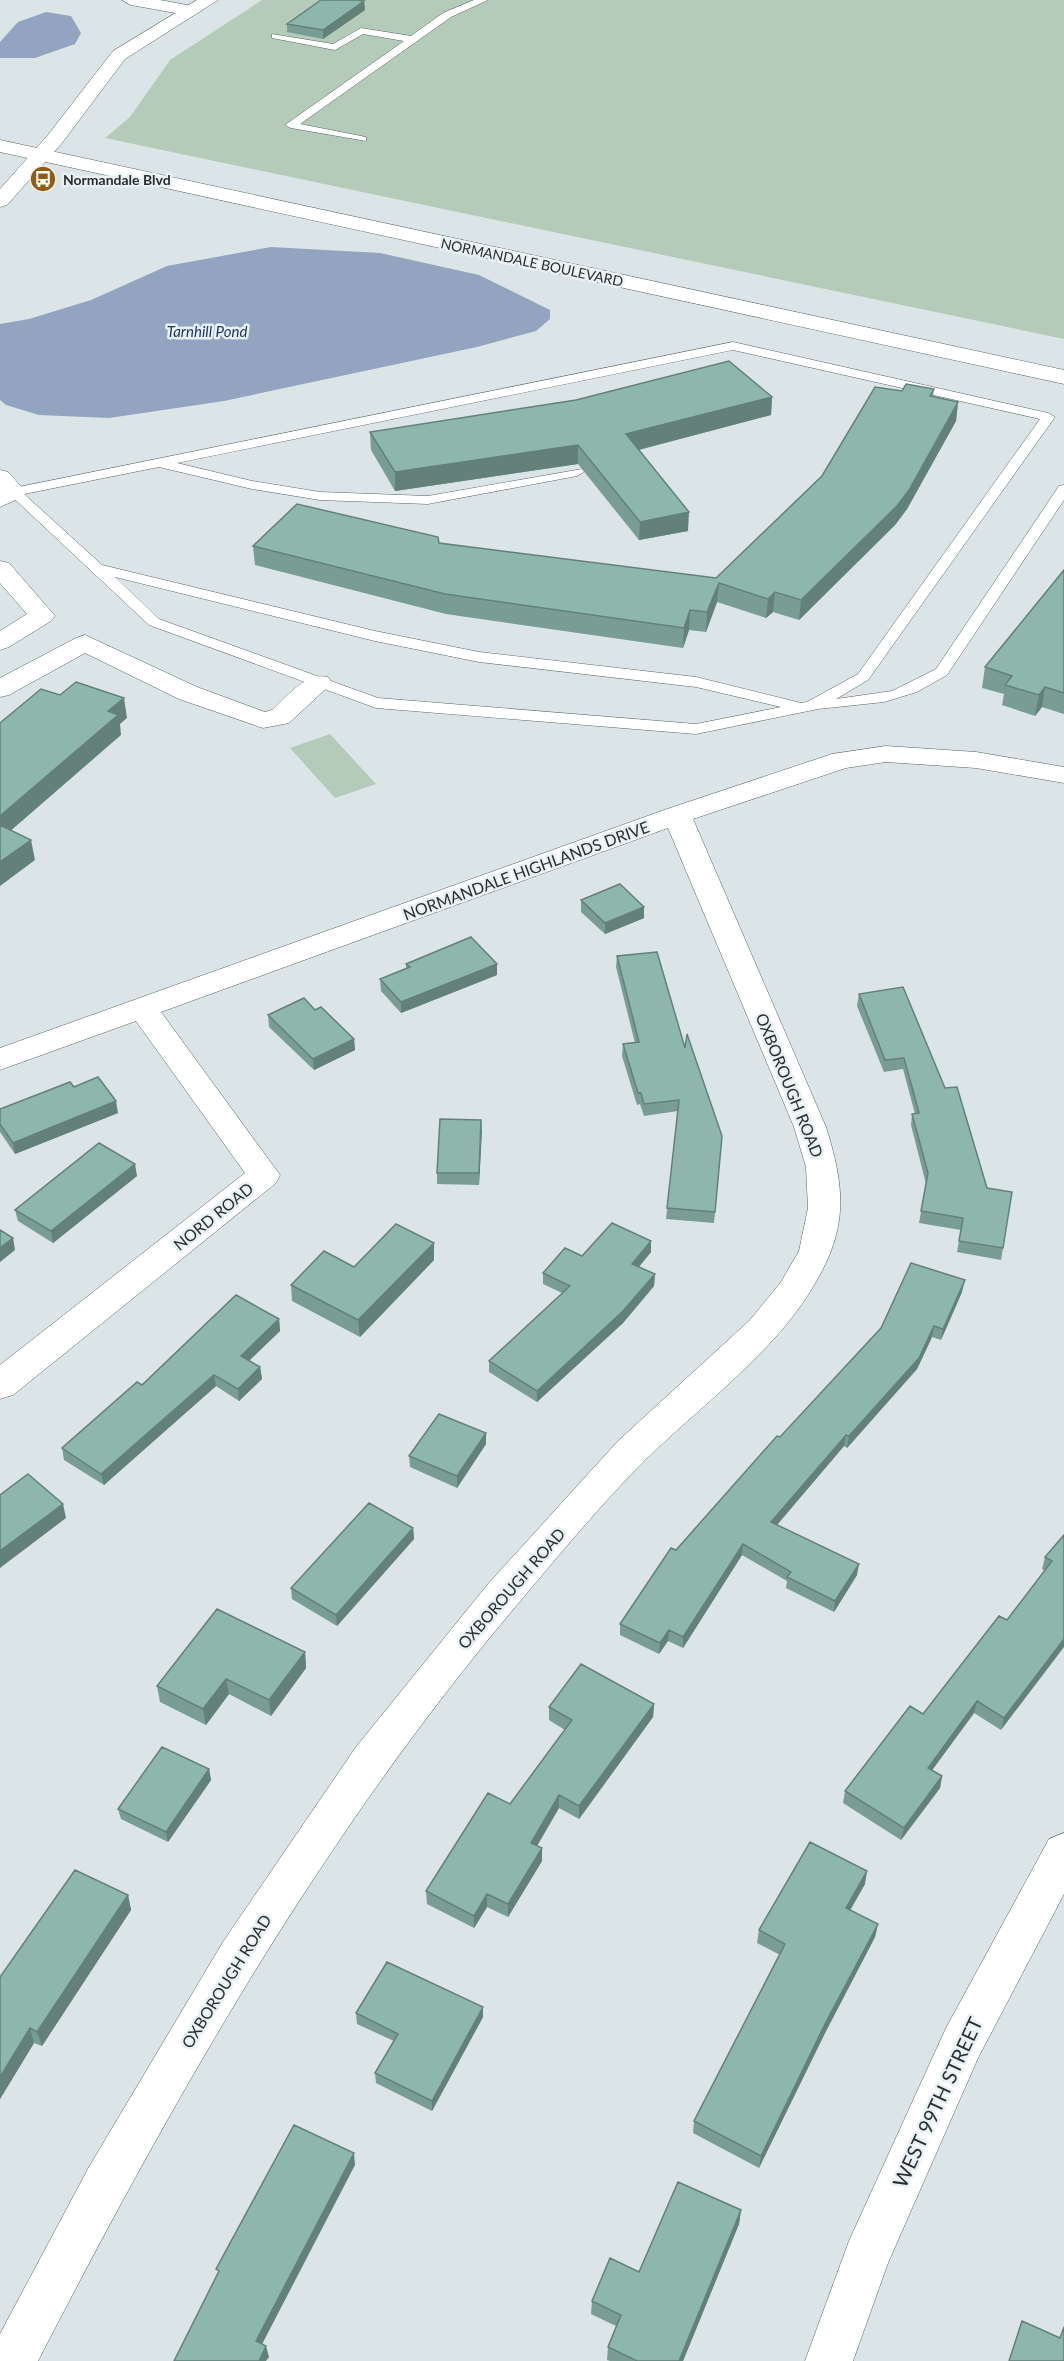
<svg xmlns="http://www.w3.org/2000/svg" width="1064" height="2361" font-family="Lato,sans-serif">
<rect width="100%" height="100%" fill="#dbe4e6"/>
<!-- green -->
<path fill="#b5cbba" d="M262 0H1064V339L105 138 130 117 170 60Z
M330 734 376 784 335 798 290 748Z"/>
<!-- water -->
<path fill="#93a4c1" d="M46 12 71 16 81 33 75 44 35 58H0V42L18 22Z
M271 247 380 253 479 275 550 310V319L536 331 477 347 224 401 109 418 39 415 6 405 0 400V324L29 319 91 300 167 266Z"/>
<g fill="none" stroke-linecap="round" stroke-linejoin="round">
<!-- service casing -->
<g stroke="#5a6364" stroke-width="1">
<path id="service" d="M474 0H488L451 17 300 124 366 137V141L291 128 285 125 404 41 363 34 335 50 272 38V34L333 44 361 28 411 36 443 13Z
M733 342 1048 413 1055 417 868 680 836 699 892 691 936 669 1059 486 1064 485V500L947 675 917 692 884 702 818 709 696 734 376 708 149 625 7 492 14 488ZM733 350 1040 419 858 674 807 702 801 703 696 677 479 652 375 631 102 565 24 494 159 467 252 489 320 500 428 504 577 476 584 472 582 469 428 496 320 492 252 481 177 463ZM115 577 375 641 479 662 696 687 781 707 696 724 378 698 159 619Z"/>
</g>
<!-- minor casing -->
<g stroke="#5a6364" stroke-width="1">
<path id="minor" d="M122 0H160L198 7 201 11 192 16 131 5Z
M0 470 8 472 26 492 22 497 0 507Z
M0 561 9 563 55 616 51 621 9 647 0 650V631L27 614 0 583Z
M85 635 197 687 265 712 272 710C288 696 306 672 328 677L332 683 289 723 263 728 179 699 85 653 9 695 0 697V678L76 638Z
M886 746 976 752 1064 767V783L976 768 886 762 846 768 693 819 826 1127C848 1197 847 1235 806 1298 769 1355 697 1410 647 1458 602 1503 558 1556 517 1605 323 1834 175 2095 38 2361H0V2334L89 2167 223 1942 356 1747 488 1584 618 1441 750 1320 781 1282 799 1251 808 1208 806 1167 794 1127 668 828 161 1012 280 1175 276 1183 13 1395 0 1399V1365L245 1173 136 1021 0 1070V1048L667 809 832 754Z
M1064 1833V1894L978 2058 888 2263 853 2361H805L849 2241 946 2028 1049 1839Z"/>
</g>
<!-- tertiary casing -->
<g stroke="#5a6364" stroke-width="1">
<path id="tertiary" d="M197 0H218L125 59 62 143 7 205 0 207V189L48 135 113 51Z"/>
</g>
<!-- secondary casing -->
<g stroke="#5a6364" stroke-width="1">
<path id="secondary" d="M0 140 1064 370V384L0 152Z"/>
</g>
<!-- service -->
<use href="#service" fill="#fff" fill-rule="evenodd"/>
<!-- minor -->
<use href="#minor" fill="#fff" fill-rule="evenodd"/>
<!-- tertiary -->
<use href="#tertiary" fill="#fff" fill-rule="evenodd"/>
<!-- secondary -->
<use href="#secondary" fill="#fff" fill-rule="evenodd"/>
</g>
<!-- wall -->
<path fill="#799d95" d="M364 1 365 10 323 39 287 32V24Z
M934 389 933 397 958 402 956 421 907 509 895 525 799 620 773 612 766 618 717 602 706 632 689 630 683 648 446 614 255 565 253 546 439 543 716 578 822 476 902 391Z
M772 397 771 415 639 450 688 531 639 540 578 464 395 491 371 450 370 432Z
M1064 570V714L1042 707 1035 716 1002 705 1004 694 982 688 985 667Z
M581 900 644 907V918L605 934 581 912Z
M617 956 685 1048 722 1136 714 1223 666 1219 678 1111 644 1116 640 1104 637 1105 622 1056 623 1044 635 1043 616 967Z
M406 964H497V975L401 1013 381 991 380 979 406 969Z
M903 987 1003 1248 1001 1260 957 1252 961 1230 919 1223 926 1184 911 1125 912 1114H915L903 1069 884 1072 857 1006 859 994Z
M315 1010 354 1039 355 1050 314 1070 269 1027 268 1015Z
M0 1109 118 1113 15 1154 0 1132Z
M481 1120 479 1185 437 1184V1173Z
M137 1176 53 1243 18 1221 15 1210Z
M651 1241V1252L639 1267 655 1274 654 1286 623 1323 537 1402 489 1372V1361L562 1293 543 1284V1273L582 1256Z
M434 1243V1260L360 1337 292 1301 291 1285Z
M962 1292 941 1340 932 1337 917 1369 847 1448 844 1446 777 1525 857 1575 834 1612 786 1588 787 1581 742 1555 683 1648 668 1641 659 1654 620 1635V1624L676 1550 780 1437Z
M279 1319 280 1331 249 1361 260 1367 262 1379 239 1401 216 1386 104 1485 64 1460 62 1448 142 1385Z
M486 1433V1444L457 1488 410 1467 409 1456Z
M413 1528 414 1539 337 1626 292 1599 291 1588Z
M1064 1535 1001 1730 974 1713 932 1770 942 1776 940 1788 901 1840 843 1803 845 1791 923 1714 1007 1620 1045 1571 1042 1569 1045 1557Z
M305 1652 306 1668 271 1716 229 1694 206 1725 160 1702 157 1686Z
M654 1704 653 1717 579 1819 559 1808 537 1846 542 1861 508 1917 487 1907 474 1928 427 1904 426 1891 510 1804 565 1730 549 1720V1707Z
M209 1769 211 1780 168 1842 121 1819 118 1809Z
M865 1884 850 1910 878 1924 875 1937 825 2033 759 2168 693 2133 694 2121 780 1955 757 1943 759 1930Z
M128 1895 131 1910 42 2046 34 2043 0 2099V1977Z
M356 2013 483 2017 432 2111 376 2083 375 2073 394 2041 357 2024Z
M741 2210 739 2224 683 2361H610L607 2360 608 2347 616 2326 591 2314 592 2301Z"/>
<!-- shaded-wall -->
<path fill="#638079" d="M364 1 365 10 323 39V30Z
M772 397 771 415 626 453V434Z
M958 402 956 421 907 509 895 525 799 620 801 600Z
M578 445V464L395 491V472Z
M689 512 688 531 639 540 640 522Z
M719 583 717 602 706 632 707 612Z
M775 592 773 612 766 618 768 599Z
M690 610 689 630 683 648 684 628Z
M1045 687 1042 707 1035 716 1039 695Z
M124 698 127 718 120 724 121 735 0 840V816L108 711Z
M31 840 35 860 0 886V862Z
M644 907V918L605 934V923Z
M497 964V975L401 1013V1002Z
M354 1039 355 1050 314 1070 313 1059Z
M116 1101 118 1113 15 1154 13 1143Z
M481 1120 482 1132 479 1185V1173Z
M135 1164 137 1176 53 1243 51 1231Z
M13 1238 15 1250 0 1262V1248Z
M651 1241V1252L632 1275V1264Z
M434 1243V1260L360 1337 358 1320Z
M655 1274 654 1286 623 1323 537 1402V1391Z
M965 1280 962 1292 941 1340 943 1329Z
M279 1319 280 1331 242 1367 241 1356Z
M934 1326 932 1337 917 1369 847 1448 849 1436Z
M260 1367 262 1379 239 1401 238 1389Z
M214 1375 216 1386 104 1485 101 1474Z
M486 1433V1444L457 1488V1476Z
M846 1435 844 1446 770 1533 771 1522Z
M63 1504 66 1518 0 1568V1551Z
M413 1528 414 1539 337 1626 336 1615Z
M743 1544 742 1555 683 1648V1637Z
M859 1564 857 1575 834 1612 835 1601Z
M669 1630 668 1641 659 1654 660 1643Z
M1064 1639V1647L1001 1730 1004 1718Z
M305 1652 306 1668 271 1716 269 1700Z
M226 1679 229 1694 206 1725 203 1709Z
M977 1701 974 1713 925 1780 928 1768Z
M654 1704 653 1717 579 1819V1806Z
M209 1769 211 1780 168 1842 166 1832Z
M942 1776 940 1788 901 1840 904 1828Z
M559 1795V1808L531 1856V1843Z
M542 1848V1861L508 1917V1904Z
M867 1871 865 1884 844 1921 846 1908Z
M487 1894V1907L474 1928V1916Z
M128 1895 131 1910 42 2046 37 2032Z
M878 1924 875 1937 825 2033 759 2168 761 2156 827 2020Z
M483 2007V2017L432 2111V2101Z
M30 2028 34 2043 0 2099V2077Z
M354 2153 355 2165 258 2352 256 2341Z
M741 2210 739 2224 683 2361H679Z
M266 2346 269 2357 266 2361H259Z"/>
<!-- building -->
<path fill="#8db7ad" stroke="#638079" stroke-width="1.5" d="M321 0H357L364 1 323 30 287 24Z
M729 361 772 397 626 434 689 512 640 522 578 445 395 472 370 432 576 400Z
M906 384 934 389 930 396 958 402 909 490 897 506 801 600 775 592 768 599 719 583 707 612 690 610 684 628 445 594 253 546 297 504 438 537 439 543 716 578 822 476 875 387 902 391Z
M1064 570V693L1045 687 1039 695 1005 685 1012 676 985 667Z
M76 682 124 698 108 711 118 715 0 816V723L41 689 60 695Z
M0 825 31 840 0 862Z
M620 884 644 907 605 923 581 900Z
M471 937 497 964 401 1002 380 979 410 967 406 964Z
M657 952 685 1048 687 1034 722 1136 715 1212 667 1208 679 1100 644 1104 641 1093H638L623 1044 639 1042 617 956Z
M903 987 945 1088 957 1087 987 1188 1012 1192 1003 1248 959 1241 963 1218 921 1211 928 1173 912 1114 919 1113 904 1058 885 1060 859 994Z
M304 998 315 1010 321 1007 354 1039 313 1059 268 1015Z
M98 1077 116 1101 13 1143 0 1124V1109L70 1082 74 1087Z
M440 1119 481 1120 479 1173H437Z
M99 1143 135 1164 51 1231 15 1210Z
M612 1223 651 1241 632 1264 655 1274 623 1311 537 1391 489 1361 570 1286 543 1273 565 1248 582 1256Z
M396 1224 434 1243 358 1320 291 1285 324 1251 354 1267Z
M0 1230 13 1238 0 1248Z
M911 1263 965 1280 943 1329 934 1326 919 1358 849 1436 846 1435 771 1522 859 1564 835 1601 787 1577 791 1572 743 1544 683 1637 669 1630 660 1643 620 1624 671 1548 676 1550 777 1436 780 1437 881 1328Z
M236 1295 279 1319 241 1356 260 1367 238 1389 214 1375 101 1474 62 1448 137 1382 142 1385Z
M439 1414 486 1433 457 1476 409 1456Z
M28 1474 63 1504 0 1551V1495Z
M369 1503 413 1528 336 1615 291 1588Z
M1064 1535V1639L1004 1718 977 1701 928 1768 942 1776 904 1828 845 1791 910 1706 923 1714 999 1616 1007 1620 1052 1561 1045 1557Z
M217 1609 305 1652 269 1700 226 1679 203 1709 157 1686Z
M581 1664 654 1704 579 1806 559 1795 531 1843 542 1848 508 1904 487 1894 474 1916 426 1891 488 1793 510 1804 572 1720 549 1707Z
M162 1747 209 1769 166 1832 118 1809Z
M810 1842 867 1871 846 1908 878 1924 827 2020 761 2156 694 2121 785 1944 759 1930Z
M75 1870 128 1895 37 2032 30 2028 0 2077V1977Z
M387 1962 483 2007 432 2101 375 2073 398 2034 356 2013Z
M294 2125 354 2153 256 2341 266 2346 259 2361H174L219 2271 216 2269Z
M678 2182 741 2210 679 2361H637L608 2347 621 2315 592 2301 610 2258 639 2272Z
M1022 2321 1060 2338 1064 2327V2361H1009Z"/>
<!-- icons -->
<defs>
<g id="bus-disc" transform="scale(1.35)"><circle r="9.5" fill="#915c0f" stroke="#e8f1f3"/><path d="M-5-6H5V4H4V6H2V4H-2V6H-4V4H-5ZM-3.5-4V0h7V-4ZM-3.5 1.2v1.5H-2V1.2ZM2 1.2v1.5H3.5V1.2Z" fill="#fff"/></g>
</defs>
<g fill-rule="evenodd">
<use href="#bus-disc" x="43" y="179"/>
</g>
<g text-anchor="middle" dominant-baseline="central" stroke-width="5" stroke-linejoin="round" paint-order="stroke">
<!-- far-poi labels -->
<g font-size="14" font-weight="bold" fill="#2a2e2e" stroke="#e8f1f3" text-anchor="start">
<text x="63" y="179">Normandale Blvd</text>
</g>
<!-- far-street labels -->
<g font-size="14" fill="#2a2e2e" stroke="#e8f1f3">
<text transform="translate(532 262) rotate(12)">NORMANDALE BOULEVARD</text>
</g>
<!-- far-water labels -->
<g font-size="15" font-style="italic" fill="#20355e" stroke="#e8f1f3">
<text x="207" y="331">Tarnhill Pond</text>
</g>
<!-- street labels -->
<g font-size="16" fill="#2a2e2e" stroke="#e8f1f3">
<text transform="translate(526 870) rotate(-20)">NORMANDALE HIGHLANDS DRIVE</text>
<text transform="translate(790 1085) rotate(68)">OXBOROUGH ROAD</text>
<text transform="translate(213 1216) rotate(-39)">NORD ROAD</text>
<text transform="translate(511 1588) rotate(-49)">OXBOROUGH ROAD</text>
<text transform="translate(226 1981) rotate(-58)">OXBOROUGH ROAD</text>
</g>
<!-- near-street labels -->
<g font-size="20" fill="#2a2e2e" stroke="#e8f1f3">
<text transform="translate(937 2102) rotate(-65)">WEST 99TH STREET</text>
</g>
</g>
</svg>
